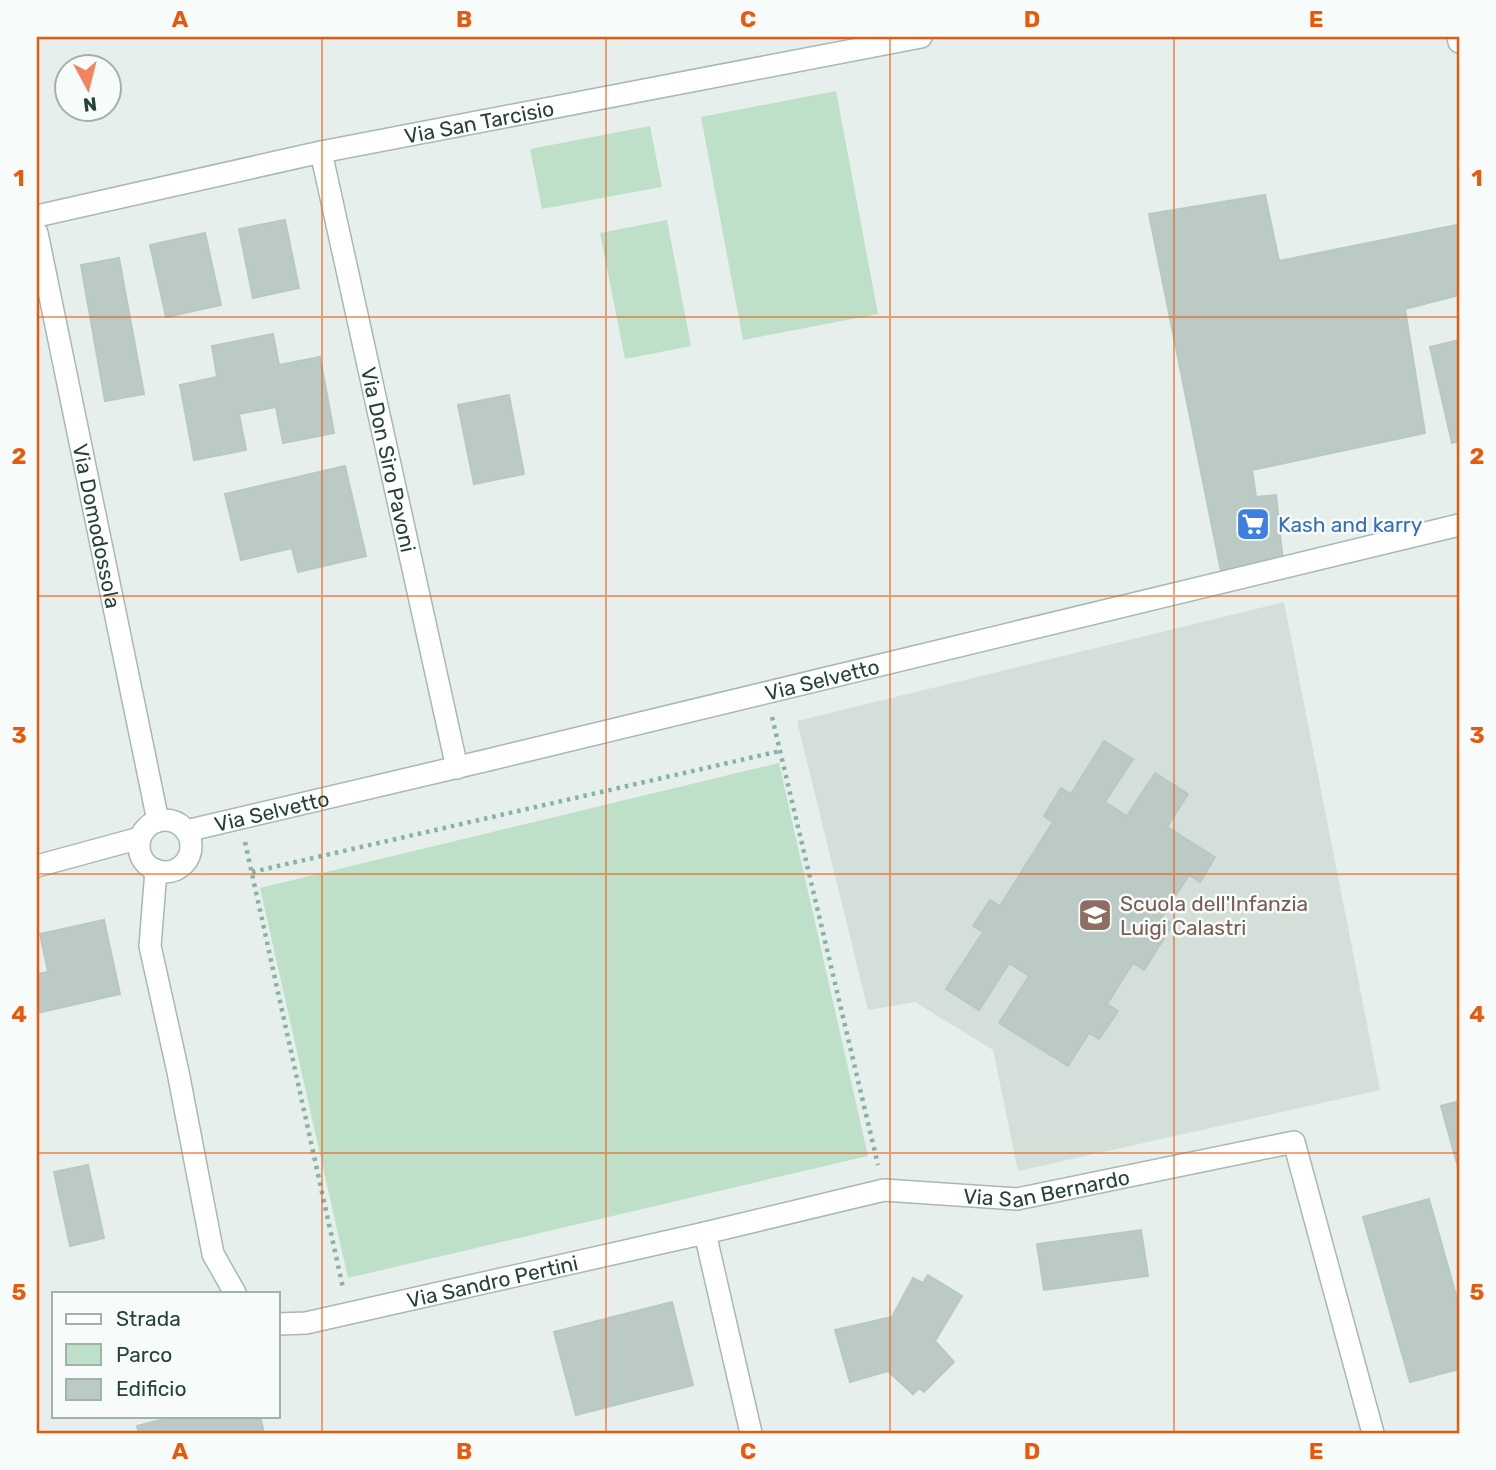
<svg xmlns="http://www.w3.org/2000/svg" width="1496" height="1470" font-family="Rubik,sans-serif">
<rect width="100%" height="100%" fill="#e6efeb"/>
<!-- built -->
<path fill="#d4dfda" d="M1284 602 1380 1090 1018 1171 993 1050 915 1002 868 1010 797 721Z"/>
<!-- green -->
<path fill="#bfe0c8" d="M836 91 878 314 743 340 701 117Z
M650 126 662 187 542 209 530 149Z
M667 220 691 346 625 359 600 233Z
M779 763 868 1156 348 1278 260 888Z"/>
<!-- building -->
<path fill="#bbcac4" stroke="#b8c9c2" stroke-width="2" d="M1265 195 1279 261 1457 225 1459 236V295L1405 309 1425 433 1252 470 1256 497 1276 495 1283 562 1222 576 1149 214Z
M285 220 299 288 253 298 239 229Z
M205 233 221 305 166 317 150 245Z
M119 258 144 394 105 401 81 265Z
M273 334 279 365 320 357 334 433 283 443 276 407 239 414 246 450 194 460 180 385 217 377 212 346Z
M1459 340V441L1452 443 1430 347Z
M509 395 524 474 474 484 458 405Z
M345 466 366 556 298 572 292 548 241 560 225 494Z
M1104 741 1133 759 1105 802 1127 816 1155 773 1188 794 1167 827 1215 857 1200 882 1189 875 1162 917 1173 924 1144 970 1133 963 1107 1004 1118 1011 1099 1039 1089 1033 1068 1066 999 1023 1029 976 1009 963 979 1010 946 989 983 932 973 926 990 900 1000 906 1053 822 1044 816 1061 788 1071 794Z
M104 920 120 994 37 1013V974L48 972 40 934Z
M1459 1101V1171L1441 1106Z
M88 1165 104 1238 70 1246 54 1172Z
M1429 1199 1459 1306V1369L1410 1382 1363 1217Z
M1141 1230 1148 1276 1044 1290 1037 1244Z
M928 1275 962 1296 935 1341 954 1362 924 1392 919 1388 913 1394 888 1371 850 1382 835 1330 892 1317 913 1278 923 1283Z
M672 1302 693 1385 576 1415 554 1332Z
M176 1416H260L264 1433H139L137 1426Z"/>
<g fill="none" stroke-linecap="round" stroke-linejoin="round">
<!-- minor casing -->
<g stroke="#a8b8b2" stroke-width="24">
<g id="minor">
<path d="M1458 37 1459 42"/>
<path id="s1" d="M321 152 457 768"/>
<path id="s2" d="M37 216 321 152 921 37"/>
<path id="s3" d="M37 233 158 821"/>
<circle cx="165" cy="846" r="26"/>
<path id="s4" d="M186 831 488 760 1459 525"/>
<path d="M37 866 140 838"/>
<path d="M156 870 150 946 178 1072 213 1254 235 1293"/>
<path id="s5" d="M278 1324 306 1323 705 1233"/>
<path id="s6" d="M751 1433 705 1233 884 1190 1017 1199 1294 1142 1373 1433"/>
</g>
</g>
<!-- path -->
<path stroke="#86b3a5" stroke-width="4.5" stroke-dasharray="3.5 5" stroke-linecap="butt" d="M772 717 878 1165
M245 842 343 1288
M252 872 780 751"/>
<!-- minor -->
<use href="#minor" stroke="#fff" stroke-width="21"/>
</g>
<!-- grid -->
<path fill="none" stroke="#e8590c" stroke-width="2" stroke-opacity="0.55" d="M322 37V1433M606 37V1433M890 37V1433M1174 37V1433M37 317H1459M37 596H1459M37 874H1459M37 1153H1459"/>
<!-- icons -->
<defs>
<g id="supermarket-square" transform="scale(1.75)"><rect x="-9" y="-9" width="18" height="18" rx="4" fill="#3f7fe0" stroke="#f7fbf9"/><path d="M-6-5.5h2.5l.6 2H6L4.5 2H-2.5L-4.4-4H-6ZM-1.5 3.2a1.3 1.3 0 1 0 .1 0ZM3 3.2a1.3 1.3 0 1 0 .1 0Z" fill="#fff"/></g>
<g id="school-square" transform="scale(1.75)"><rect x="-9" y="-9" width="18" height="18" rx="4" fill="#8d6e63" stroke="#f7fbf9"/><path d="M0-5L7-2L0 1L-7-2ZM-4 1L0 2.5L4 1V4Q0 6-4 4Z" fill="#fff"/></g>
</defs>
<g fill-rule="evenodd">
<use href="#supermarket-square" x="1253" y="524"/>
<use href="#school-square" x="1095" y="915"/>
</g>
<g text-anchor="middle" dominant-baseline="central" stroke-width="5" stroke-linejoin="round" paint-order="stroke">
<!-- street labels -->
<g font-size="21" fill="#24423a" stroke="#f7fbf9">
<text stroke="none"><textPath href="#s2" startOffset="452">Via San Tarcisio</textPath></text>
<text stroke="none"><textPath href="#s1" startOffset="315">Via Don Siro Pavoni</textPath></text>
<text stroke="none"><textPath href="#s3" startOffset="299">Via Domodossola</textPath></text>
<text stroke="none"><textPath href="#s4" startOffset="654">Via Selvetto</textPath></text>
<text stroke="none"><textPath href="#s4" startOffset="88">Via Selvetto</textPath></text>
<text stroke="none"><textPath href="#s6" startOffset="553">Via San Bernardo</textPath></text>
<text stroke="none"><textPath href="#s5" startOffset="219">Via Sandro Pertini</textPath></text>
</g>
<!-- shop labels -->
<g font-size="21" fill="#366cbe" stroke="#f7fbf9" text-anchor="start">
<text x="1278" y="524">Kash and karry</text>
</g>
<!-- education labels -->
<g font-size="21" fill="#785e54" stroke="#f7fbf9" text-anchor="start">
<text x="1120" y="903">Scuola dell'Infanzia<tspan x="1120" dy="24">Luigi Calastri</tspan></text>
</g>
</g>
<!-- border -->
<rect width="1496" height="1470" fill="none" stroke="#f7fbf9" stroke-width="77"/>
<!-- legend -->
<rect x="52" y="1292" width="228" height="126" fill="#f7fbf9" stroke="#a3b1ad" stroke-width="2"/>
<rect x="66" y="1314" width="35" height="10" fill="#ffffff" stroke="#a3b1ad" stroke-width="2"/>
<text x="116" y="1326" font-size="21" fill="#24423a">Strada</text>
<rect x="66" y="1344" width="35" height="21" fill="#bfe0c8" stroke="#a3b1ad" stroke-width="2"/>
<text x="116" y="1362" font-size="21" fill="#24423a">Parco</text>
<rect x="66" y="1379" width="35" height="21" fill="#bbcac4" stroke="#a3b1ad" stroke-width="2"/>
<text x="116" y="1396" font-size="21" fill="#24423a">Edificio</text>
<!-- north arrow -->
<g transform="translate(88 88) rotate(173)"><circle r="33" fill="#f7fbf9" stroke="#a3b1ad" stroke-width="2"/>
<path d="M0-5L12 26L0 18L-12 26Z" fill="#f4845f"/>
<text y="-10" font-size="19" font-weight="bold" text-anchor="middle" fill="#24423a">N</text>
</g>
<rect x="38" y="38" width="1420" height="1394" fill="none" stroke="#e8590c" stroke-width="2.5"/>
<g font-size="23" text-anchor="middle" font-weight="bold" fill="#e8590c">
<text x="180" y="27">A</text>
<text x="464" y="27">B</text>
<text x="748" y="27">C</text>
<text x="1032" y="27">D</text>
<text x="1316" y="27">E</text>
<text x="19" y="186">1</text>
<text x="1477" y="186">1</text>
<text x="19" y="464">2</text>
<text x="1477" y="464">2</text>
<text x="19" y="743">3</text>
<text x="1477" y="743">3</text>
<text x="19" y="1022">4</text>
<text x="1477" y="1022">4</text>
<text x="19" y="1300">5</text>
<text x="1477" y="1300">5</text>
<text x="180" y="1459">A</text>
<text x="464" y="1459">B</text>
<text x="748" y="1459">C</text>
<text x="1032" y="1459">D</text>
<text x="1316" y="1459">E</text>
</g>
</svg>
